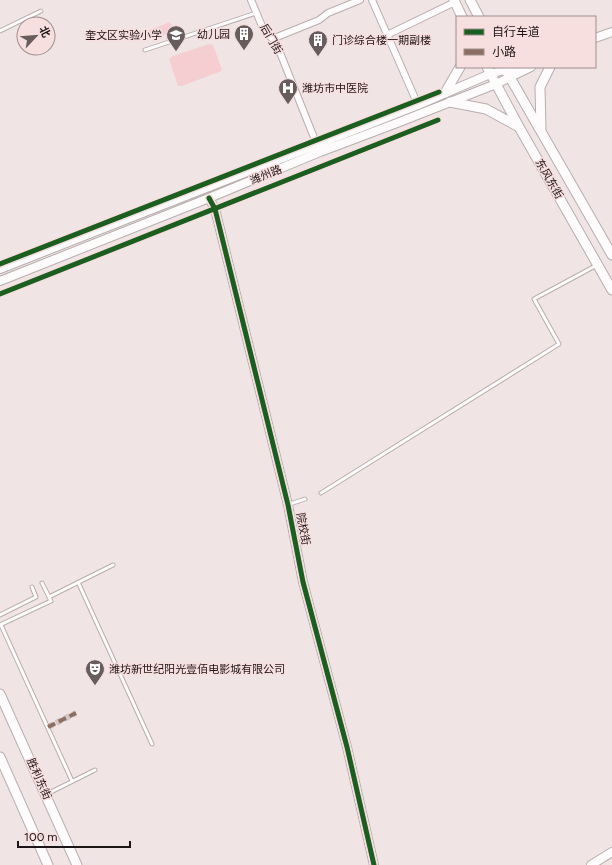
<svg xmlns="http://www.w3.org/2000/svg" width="612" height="865" font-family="Figtree,'Noto Sans SC',sans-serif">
<rect width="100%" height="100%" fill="#f1e4e4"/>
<!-- green -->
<path fill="#f5ced1" d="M170 22 174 31 153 39 149 30Z
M209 44 213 45 222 70 219 72 182 86H178L169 59 173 56Z"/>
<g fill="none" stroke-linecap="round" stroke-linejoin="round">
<!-- street-tunnel -->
<path stroke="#d1c5c5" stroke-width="6" stroke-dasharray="6 3" stroke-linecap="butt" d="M48 727 76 713"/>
<!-- lane casing -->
<g stroke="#b8aeae" stroke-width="5">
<path id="lane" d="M0 31 41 11
M145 50 256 13
M321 493 559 344 534 299 597 265
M290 504 305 499
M78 582 152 744
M49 597 113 565
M0 615 36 597 32 587
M0 625 51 601 42 583
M1 625 72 781
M47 794 95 770"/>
</g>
<!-- street casing -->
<g stroke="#b8aeae" stroke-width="8">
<path id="street" d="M251 0 262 26 277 45 317 145
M372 0 418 105
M387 35 455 2
M272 39 319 20 328 13 360 0"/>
</g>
<!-- secondary casing -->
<g stroke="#b8aeae" stroke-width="10">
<path id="secondary" d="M595 38 612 32
M209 198 215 209 288 505 303 582 347 747 374 865
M0 269 418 105 490 74 515 67
M0 281 209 198 320 152 397 123 496 84 531 67
M591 865 612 852"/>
</g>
<!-- primary casing -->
<g stroke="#b8aeae" stroke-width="11">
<path id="primary" d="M454 0 462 17
M470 0 479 17
M487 67 519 127 612 290
M504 67 612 255
M445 93 460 67
M450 102 486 109 519 127
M541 130 540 87 550 67
M0 694 77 865
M0 757 48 865"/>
</g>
<!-- lane -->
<use href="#lane" stroke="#fdfbfb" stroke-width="3"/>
<!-- street -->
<use href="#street" stroke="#fdfbfb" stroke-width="6"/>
<!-- secondary -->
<use href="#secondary" stroke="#fdfbfb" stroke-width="8"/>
<!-- primary -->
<use href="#primary" stroke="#fdfbfb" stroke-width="9"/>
<!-- quiet -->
<path stroke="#8d6e63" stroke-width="4" stroke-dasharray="8 4" stroke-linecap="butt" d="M48 727 76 713"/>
<!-- cycleway casing -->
<g stroke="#f7dedf" stroke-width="8">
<path id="cycleway" d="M209 198 215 209 288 505 303 582 347 747 374 865
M0 264 439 92
M0 294 438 120"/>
</g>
<!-- cycleway -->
<use href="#cycleway" stroke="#1b5e20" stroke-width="5"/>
</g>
<!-- icons -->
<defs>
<g id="building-pin" transform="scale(1)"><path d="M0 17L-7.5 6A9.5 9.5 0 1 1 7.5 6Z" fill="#675d5d" stroke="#f7dedf"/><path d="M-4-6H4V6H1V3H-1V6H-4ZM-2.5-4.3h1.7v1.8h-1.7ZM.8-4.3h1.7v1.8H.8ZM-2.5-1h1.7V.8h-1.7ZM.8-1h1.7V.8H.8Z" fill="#fff"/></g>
<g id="school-pin" transform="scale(1)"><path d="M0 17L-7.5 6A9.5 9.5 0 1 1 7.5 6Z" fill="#675d5d" stroke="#f7dedf"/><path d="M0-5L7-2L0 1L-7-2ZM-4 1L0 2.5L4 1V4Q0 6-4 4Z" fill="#fff"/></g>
<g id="hospital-pin" transform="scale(1)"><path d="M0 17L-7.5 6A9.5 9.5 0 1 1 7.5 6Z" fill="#675d5d" stroke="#f7dedf"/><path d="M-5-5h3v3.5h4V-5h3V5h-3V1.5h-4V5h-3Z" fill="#fff"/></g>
<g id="theatre-pin" transform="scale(1)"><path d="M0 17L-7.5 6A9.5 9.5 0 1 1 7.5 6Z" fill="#675d5d" stroke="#f7dedf"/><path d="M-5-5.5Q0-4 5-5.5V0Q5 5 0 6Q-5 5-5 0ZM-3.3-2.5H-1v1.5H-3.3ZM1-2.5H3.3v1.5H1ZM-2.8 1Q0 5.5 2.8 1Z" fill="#fff"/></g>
</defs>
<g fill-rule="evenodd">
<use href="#building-pin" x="244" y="34"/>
<use href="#school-pin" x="176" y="35"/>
<use href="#building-pin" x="318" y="40"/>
<use href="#hospital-pin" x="288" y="88"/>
<use href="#theatre-pin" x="95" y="669"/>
</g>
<g text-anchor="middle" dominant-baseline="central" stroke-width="3" stroke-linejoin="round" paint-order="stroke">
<!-- poi labels -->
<g font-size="11" fill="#1d1515" stroke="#f7dedf" text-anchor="start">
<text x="230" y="34" text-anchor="end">幼儿园</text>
<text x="162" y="35" text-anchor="end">奎文区实验小学</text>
<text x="332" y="40">门诊综合楼一期副楼</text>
<text x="302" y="88">潍坊市中医院</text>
<text x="109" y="669">潍坊新世纪阳光壹佰电影城有限公司</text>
</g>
<!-- street labels -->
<g font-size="11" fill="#1d1515" stroke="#f7dedf">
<text transform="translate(271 39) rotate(60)">后门街</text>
<text transform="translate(266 175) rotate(-22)">潍州路</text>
<text transform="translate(549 179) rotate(60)">东风东街</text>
<text transform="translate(303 529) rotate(79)">院校街</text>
<text transform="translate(39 779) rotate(66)">胜利东街</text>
</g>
</g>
<!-- legend -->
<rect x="456" y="16" width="140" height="52" fill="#f7dedf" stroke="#a08e8e"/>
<rect x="464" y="29" width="20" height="6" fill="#1b5e20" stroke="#a08e8e"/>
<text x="492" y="36" font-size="12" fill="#1d1515">自行车道</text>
<rect x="464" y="49" width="20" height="6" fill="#8d6e63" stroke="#a08e8e"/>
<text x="492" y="56" font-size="12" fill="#1d1515">小路</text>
<!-- north arrow -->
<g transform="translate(36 36) rotate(64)"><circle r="19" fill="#f7dedf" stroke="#a08e8e"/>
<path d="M0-3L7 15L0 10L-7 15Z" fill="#675d5d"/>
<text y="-6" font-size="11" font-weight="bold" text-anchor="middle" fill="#1d1515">北</text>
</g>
<!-- scale -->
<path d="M18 841v6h112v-6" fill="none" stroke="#1d1515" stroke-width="2"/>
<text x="24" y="841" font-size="12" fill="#1d1515" stroke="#f7dedf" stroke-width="3" paint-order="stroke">100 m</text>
</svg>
